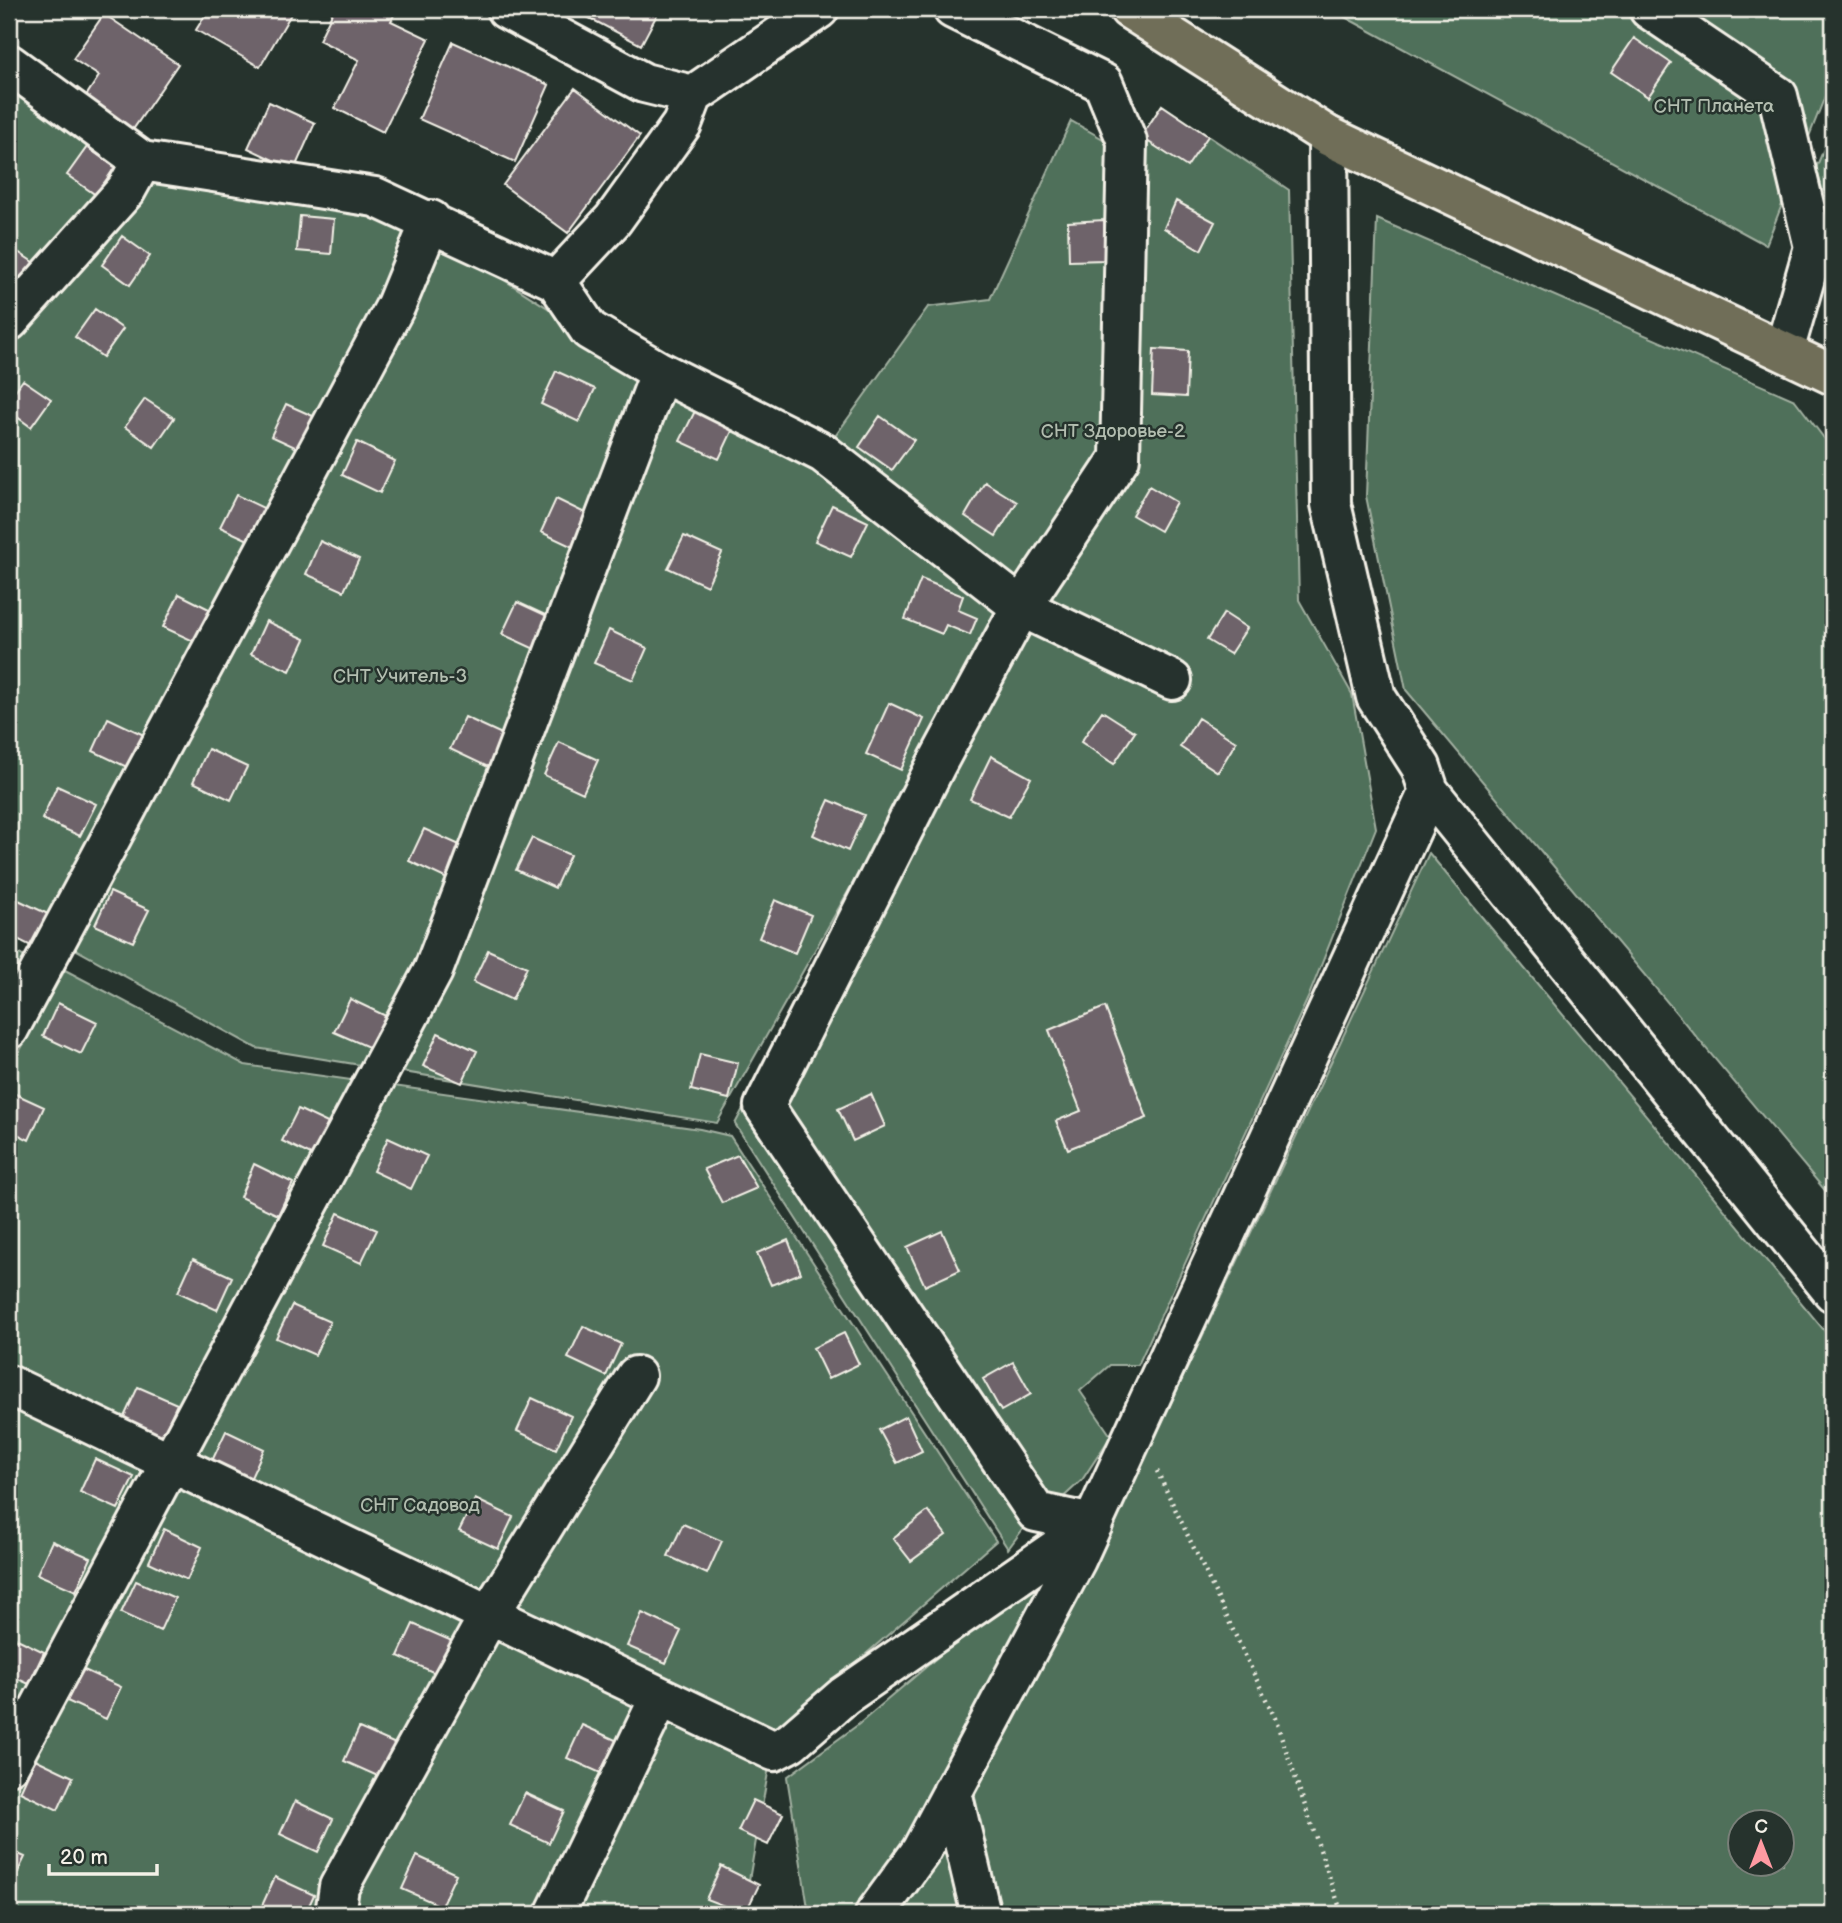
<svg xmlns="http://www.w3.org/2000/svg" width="1842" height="1923" font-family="'Balsamiq Sans',sans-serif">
<rect width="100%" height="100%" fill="#26332d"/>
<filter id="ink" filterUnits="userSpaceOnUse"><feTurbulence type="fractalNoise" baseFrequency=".0143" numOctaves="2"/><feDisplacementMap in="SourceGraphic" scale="14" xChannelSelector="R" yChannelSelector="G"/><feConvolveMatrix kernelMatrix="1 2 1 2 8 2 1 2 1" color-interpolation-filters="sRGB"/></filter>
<g filter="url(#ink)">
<!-- green -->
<path fill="#50705a" stroke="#a2b0a1" stroke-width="2" fill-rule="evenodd" d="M1330 9H1833V76L1766 245Z
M9 72 134 162 420 226 640 367 823 453 928 307 990 299 1071 121 1112 144 1141 137 1162 105 1289 190 1299 600 1352 694 1376 828 1308 998 1138 1365H1110L1080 1391 1111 1436 1082 1480 1033 1525 1034 1514 1008 1549 735 1124 982 655 717 1123 256 1048 9 913ZM1105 1007 1147 1118 1068 1149 1057 1121 1081 1111 1049 1030Z
M1833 127V225L1816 168Z
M1377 219 1795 400 1833 450V1200L1406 690 1366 496Z
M1429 853 1833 1341V1914H892L1096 1563ZM1741 1822H1783V1864H1741Z
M9 947 30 961 9 1000Z
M65 970 245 1065 700 1129 730 1136 996 1541 775 1733 743 1914H9V1070Z
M1061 1563 913 1840 858 1914H809L787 1777 859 1724 1047 1564Z"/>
<!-- building -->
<path fill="#6e646a" stroke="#f4f1e8" stroke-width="2" d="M209 9H294L260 67 196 30Z
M334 9H397L391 21 429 39 383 132 335 108 359 60 319 40Z
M572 9H660L641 45Z
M104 14 178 64 132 131 84 99 99 76 73 59Z
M1634 38 1671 63 1648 97 1611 72Z
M453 42 549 85 515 162 419 119Z
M575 88 640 136 568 233 503 185Z
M269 102 315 123 294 170 248 148Z
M1162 105 1208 136 1187 167 1141 137Z
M87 147 115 167 96 195 67 175Z
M1176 201 1215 222 1201 250 1164 228Z
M300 216 334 219 331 254 297 251Z
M1104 220 1105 260 1069 261 1068 222Z
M122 236 150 256 130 285 102 265Z
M9 246 33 262 13 291 9 288Z
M95 309 123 329 103 357 75 337Z
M1154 349 1188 351 1186 397 1152 395Z
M556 371 595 389 579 422 541 404Z
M23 380 51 399 31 427 9 411V399Z
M145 399 174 418 154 447 125 427Z
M286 404 324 421 310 454 271 436Z
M696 409 734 427 719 459 680 441Z
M880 416 914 440 892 470 859 447Z
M357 442 395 461 380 493 342 475Z
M985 482 1017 502 996 536 965 516Z
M1149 486 1176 502 1160 531 1132 515Z
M236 495 274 513 259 545 220 527Z
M556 499 595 518 579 550 541 532Z
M832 505 868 522 851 557 815 541Z
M684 536 722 553 707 586 668 568Z
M320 541 359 559 344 591 306 574Z
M921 579 963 596 958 610 977 618 970 635 946 625 942 634 905 619Z
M179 594 217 613 202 645 163 627Z
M517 602 556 620 541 652 502 634Z
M1224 613 1247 628 1230 654 1207 640Z
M266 621 305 639 290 671 251 654Z
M609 630 647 648 633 680 594 663Z
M889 703 924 719 901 770 866 754Z
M1102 711 1135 732 1114 764 1081 742Z
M465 717 504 735 488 767 450 749Z
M108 718 146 736 131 769 93 751Z
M1198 718 1236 742 1218 772 1180 747Z
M559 742 598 760 583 793 544 775Z
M208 749 247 767 231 800 193 782Z
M991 756 1031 778 1009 817 970 799Z
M57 786 96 804 80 836 42 819Z
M829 800 864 815 848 851 813 835Z
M424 829 462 846 447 879 409 861Z
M532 838 570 855 555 888 516 870Z
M110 892 149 910 133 942 95 925Z
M10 896 48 914 33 947 9 935Z
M775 900 811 915 795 953 759 938Z
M488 950 527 967 512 1000 473 982Z
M350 999 388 1017 373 1049 334 1032Z
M58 1003 97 1022 81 1054 43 1036Z
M1105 1007 1147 1118 1068 1149 1056 1121 1081 1111 1049 1030Z
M438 1033 477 1051 462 1083 423 1066Z
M700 1054 738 1063 729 1099 691 1090Z
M9 1091 44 1107 29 1140 9 1130Z
M871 1094 885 1126 853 1141 838 1109Z
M298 1109 336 1127 321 1160 282 1141Z
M388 1138 427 1156 411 1189 373 1171Z
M738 1155 757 1188 722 1203 704 1169Z
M254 1164 293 1183 278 1215 240 1197Z
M338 1213 377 1230 361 1263 323 1246Z
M942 1231 960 1270 925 1286 907 1247Z
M788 1240 801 1273 771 1285 757 1253Z
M193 1259 232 1277 217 1310 178 1292Z
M292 1305 330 1322 315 1355 276 1338Z
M583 1326 621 1344 606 1376 568 1358Z
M844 1333 859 1364 828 1379 813 1348Z
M1013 1362 1031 1394 1001 1411 983 1379Z
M138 1387 177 1404 162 1437 123 1419Z
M532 1398 571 1416 556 1449 517 1431Z
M906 1416 922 1451 897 1463 879 1430Z
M226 1431 264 1449 249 1482 211 1463Z
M95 1459 134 1477 118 1509 80 1492Z
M475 1499 513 1517 498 1549 459 1531Z
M928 1511 946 1535 911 1561 893 1538Z
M683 1524 722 1541 707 1574 668 1556Z
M164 1529 202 1547 187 1580 149 1562Z
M52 1541 91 1558 76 1591 37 1574Z
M136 1581 175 1598 160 1631 121 1613Z
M642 1613 681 1631 666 1663 627 1646Z
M413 1624 452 1641 437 1674 398 1656Z
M9 1635 44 1652 29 1684 9 1675Z
M82 1669 121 1687 106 1719 67 1701Z
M582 1725 620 1742 605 1775 567 1758Z
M359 1728 398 1745 382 1778 344 1761Z
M35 1759 73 1777 58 1810 20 1792Z
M525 1793 564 1811 549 1843 510 1825Z
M753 1800 783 1814 768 1845 738 1831Z
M295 1801 333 1819 318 1852 280 1834Z
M9 1850 25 1857 9 1890Z
M417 1856 456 1874 441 1906 402 1889Z
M721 1866 759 1885 745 1914 706 1899Z
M275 1877 314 1895 305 1914H269L260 1910Z"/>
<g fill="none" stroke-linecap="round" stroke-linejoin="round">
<!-- minor casing -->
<g stroke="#f4f1e8" stroke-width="44">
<path id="minor" d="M506 9 644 83 693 95
M953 9 1103 83 1127 141 1120 458 1021 607 936 765 764 1106 1036 1512 1093 1524
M1649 9 1778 96 1814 247 1784 351
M9 64 142 161 375 197 556 281 613 220 682 124 693 95 819 9
M1328 136 1331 504 1376 697 1421 767 1429 791 1833 1292
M9 321 126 190 142 161
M657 370 823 453 1021 607 1172 680
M9 1029 396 305 431 220
M9 1385 774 1751 791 1742 844 1696 1091 1525
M9 1765 433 971 656 384 657 370 589 330 556 281
M952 1792 981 1914
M335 1914 339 1887 489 1615 636 1376
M555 1914 660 1697
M875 1914 921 1851 1076 1560 1429 791"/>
</g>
<!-- major casing -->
<g stroke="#f4f1e8" stroke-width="44">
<path id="major" d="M1129 9 1328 136 1833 375"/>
</g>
<!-- path -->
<path stroke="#f4f1e8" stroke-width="4.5" stroke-dasharray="2 5" stroke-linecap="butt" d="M1157 1471 1275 1718 1342 1914"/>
<!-- minor -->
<use href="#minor" stroke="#26332d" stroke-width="38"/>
<!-- major -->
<use href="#major" stroke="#706e59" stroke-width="38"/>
</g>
</g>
<g text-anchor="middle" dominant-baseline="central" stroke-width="5" stroke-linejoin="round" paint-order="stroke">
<!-- park labels -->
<g font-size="19" fill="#b2bdaf" stroke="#26332d">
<text x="1714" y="106">СНТ Планета</text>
<text x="1113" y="431">СНТ Здоровье-2</text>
<text x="400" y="676">СНТ Учитель-3</text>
<text x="420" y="1505">СНТ Садовод</text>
</g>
</g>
<!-- margin -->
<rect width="1842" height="1923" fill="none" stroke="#26332d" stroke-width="35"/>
<rect x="18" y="18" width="1807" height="1888" fill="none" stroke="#f4f1e8" stroke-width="2.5" filter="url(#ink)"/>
<!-- north arrow -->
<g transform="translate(1761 1843)"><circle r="33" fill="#26332d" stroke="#787f78" stroke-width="2"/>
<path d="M0-5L12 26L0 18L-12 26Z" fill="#ff9aa2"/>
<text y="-10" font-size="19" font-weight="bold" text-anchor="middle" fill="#f4f1e8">С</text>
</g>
<!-- scale -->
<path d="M49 1864v10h108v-10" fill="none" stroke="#f4f1e8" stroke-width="3.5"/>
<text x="60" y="1864" font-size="21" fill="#f4f1e8" stroke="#26332d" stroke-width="5" paint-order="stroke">20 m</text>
</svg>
